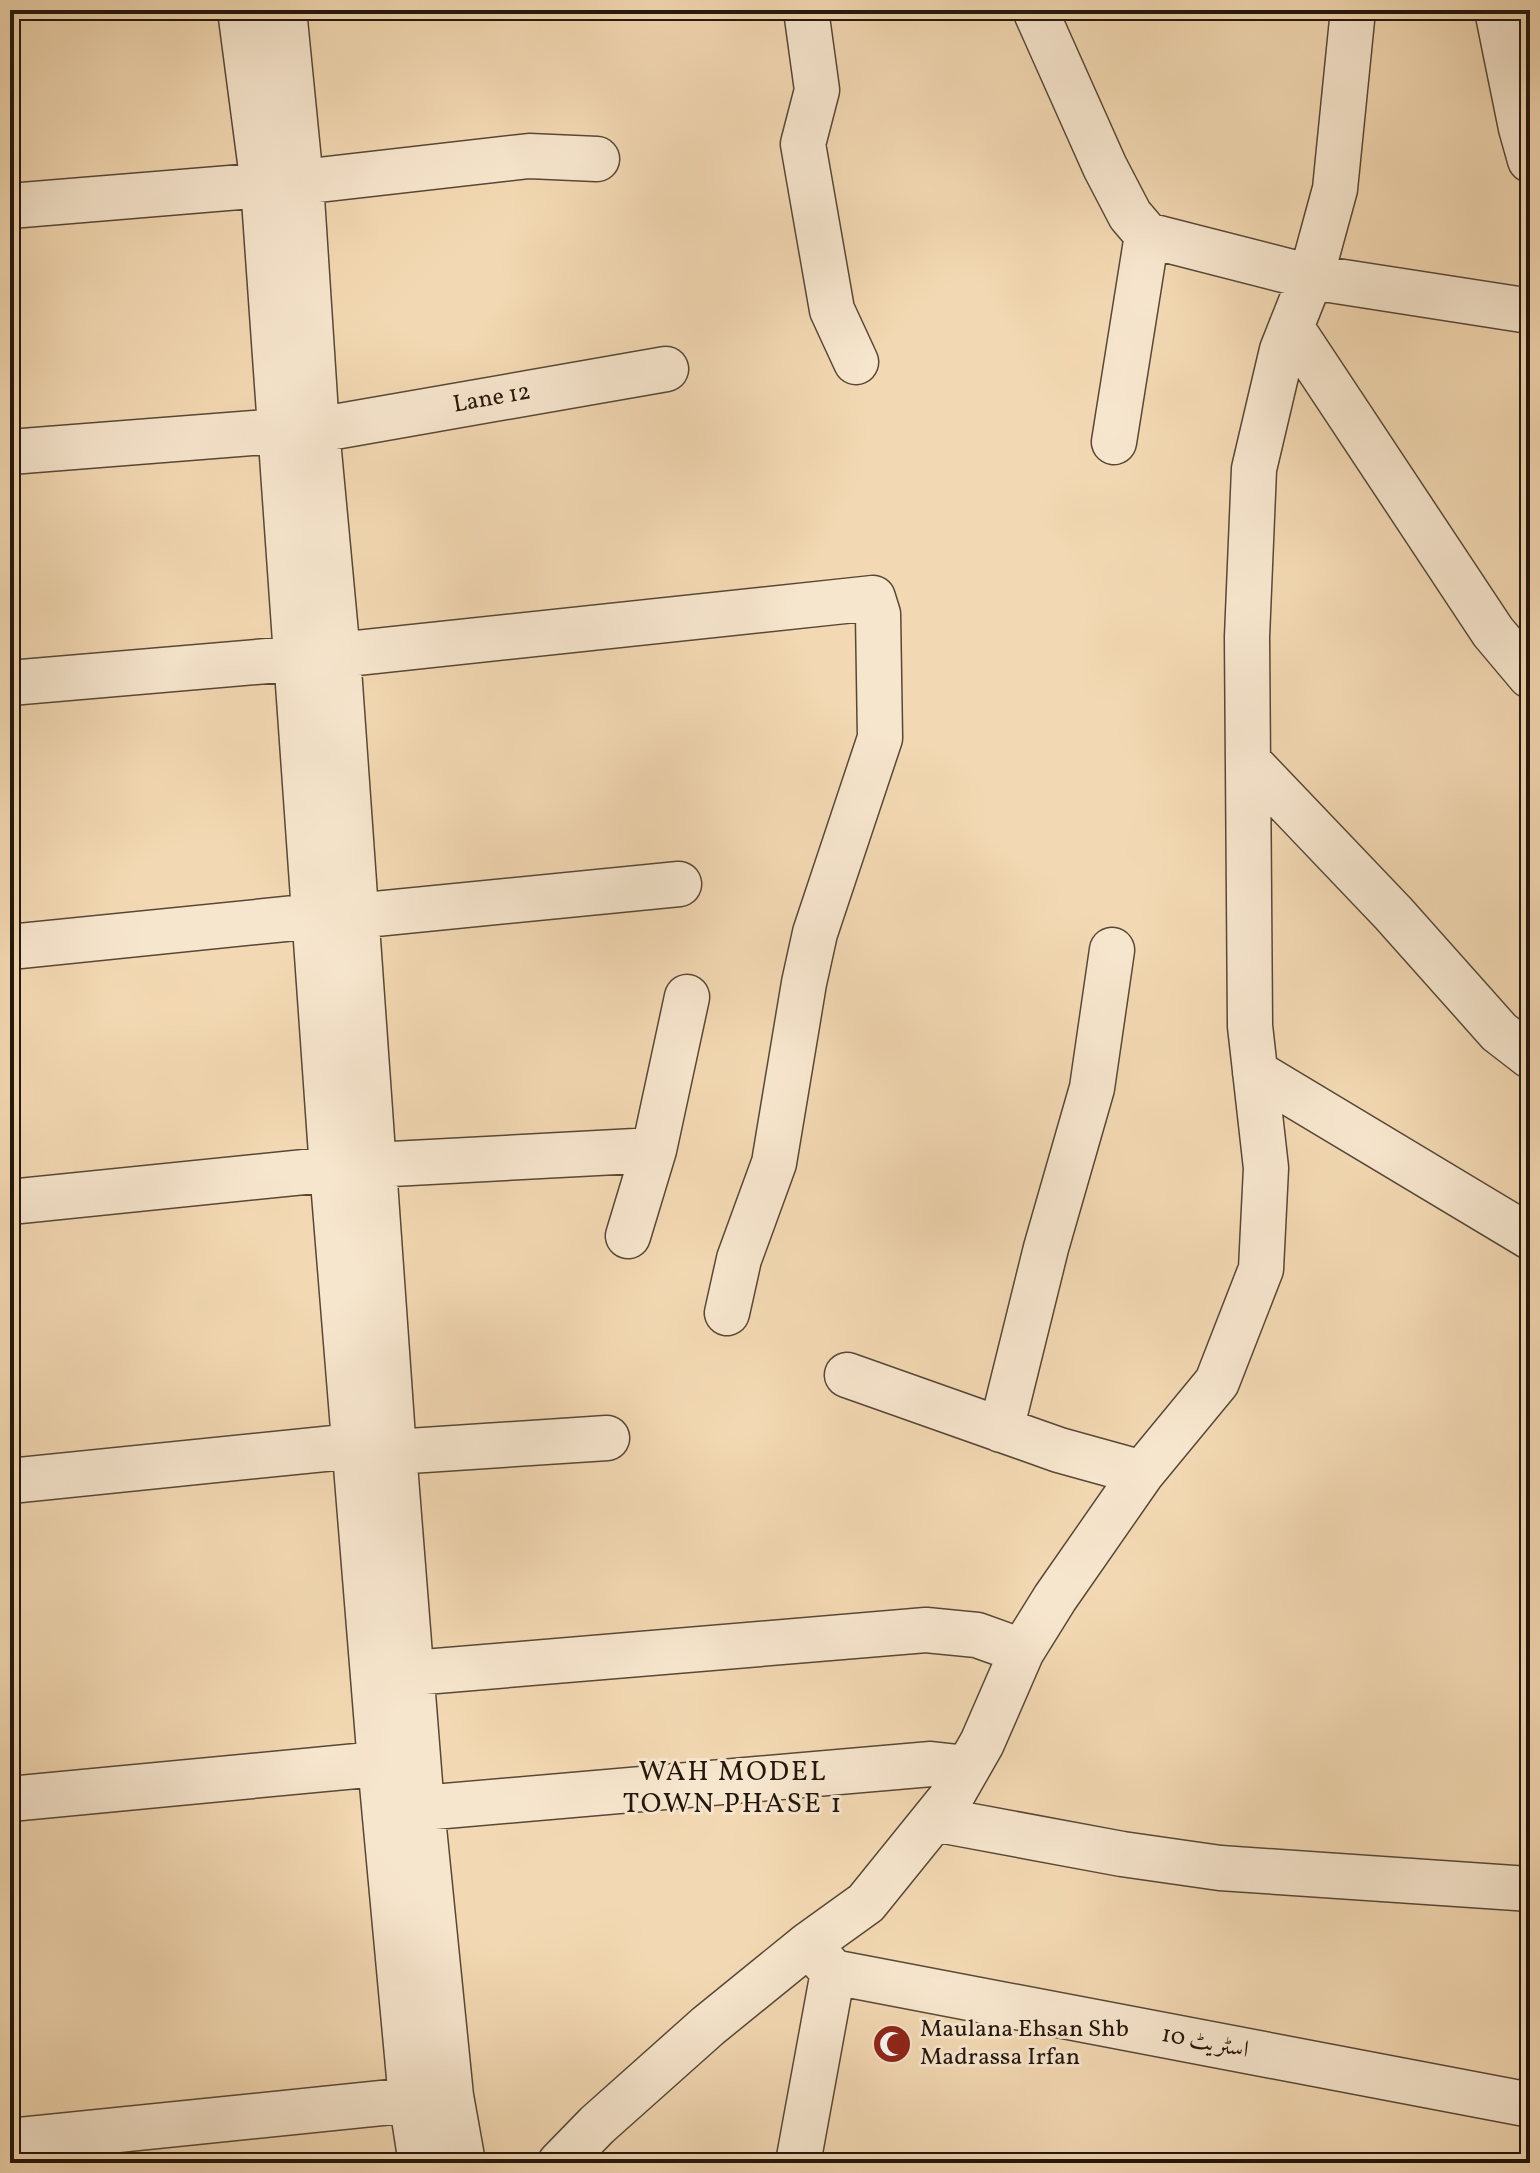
<svg xmlns="http://www.w3.org/2000/svg" width="1540" height="2173" font-family="Vollkorn,Amiri,serif">
<rect width="100%" height="100%" fill="#f3d9b3"/>
<filter id="stains"><feTurbulence type="fractalNoise" baseFrequency=".0025" numOctaves="4"/><feColorMatrix values="0 0 0 0 .2 0 0 0 0 .09 0 0 0 0 .02 0 0 0 .5 -.17"/></filter>
<radialGradient id="worn" r=".72"><stop offset=".6" stop-color="#630" stop-opacity="0"/><stop offset="1" stop-color="#630" stop-opacity=".3"/></radialGradient>
<g fill="none" stroke-linecap="round" stroke-linejoin="round">
<!-- minor casing -->
<g stroke="#574836" stroke-width="47">
<path id="minor" d="M240 10 263 185 332 1169 380 1763 411 2099 421 2163
M284 10 301 182 317 430 338 655 394 1452 422 1808 451 2096 463 2163
M806 10 817 90 803 144 832 310 856 362
M1035 10 1105 167 1130 215 1147 235 1311 277 1530 311
M1497 10 1521 128 1530 160
M10 206 301 182 529 156 597 159
M1291 327 1493 632 1530 676
M317 430 666 369
M1114 442 1147 235
M10 452 278 431
M10 683 338 655 873 598 878 614 880 738 815 933 804 983 774 1163 739 1259 727 1313
M1248 761 1393 913 1499 1032 1530 1056
M355 916 679 884
M10 947 315 916
M1255 1072 1530 1237
M10 1202 373 1165 654 1150
M628 1236 654 1150 687 997
M847 1375 1059 1450 1142 1473
M1001 1430 1046 1248 1092 1088 1112 950
M394 1452 607 1438
M10 1481 354 1446
M412 1673 926 1630 977 1635 1022 1651
M10 1799 409 1761
M422 1808 931 1764 967 1768
M934 1819 1122 1854 1220 1868 1530 1889
M833 1972 1530 2105
M10 2141 440 2097
M560 2163 597 2125 708 2026 809 1944 866 1903 950 1799 982 1743 1022 1651 1055 1598 1142 1473 1217 1382 1261 1269 1266 1168 1250 1026 1247 637 1254 469 1282 350 1311 277 1335 189 1353 10
M798 2163 833 1972 815 1952"/>
</g>
<!-- minor -->
<use href="#minor" stroke="#f7e6ce" stroke-width="44"/>
</g>
<!-- icons -->
<defs>
<g id="mosque-disc" transform="scale(2)"><circle r="9.5" fill="#8f2418" stroke="#f7e6ce"/><path d="M3.5-4.9A6 6 0 1 0 3.5 4.9A5 5 0 1 1 3.5-4.9Z" fill="#fff"/></g>
</defs>
<g fill-rule="evenodd">
<use href="#mosque-disc" x="892" y="2044"/>
</g>
<g text-anchor="middle" dominant-baseline="central" stroke-width="6" stroke-linejoin="round" paint-order="stroke">
<!-- street labels -->
<g font-size="24" fill="#23170c" stroke="#f7e6ce">
<text transform="translate(492 399) rotate(-10)">Lane 12</text>
<text transform="translate(1205 2043) rotate(11)">اسٹریٹ 10</text>
</g>
<!-- poi labels -->
<g font-size="24" fill="#23170c" stroke="#f7e6ce" text-anchor="start">
<text x="920" y="2030">Maulana Ehsan Shb<tspan x="920" dy="28">Madrassa Irfan</tspan></text>
</g>
<!-- quarter labels -->
<g font-size="28" letter-spacing="2" fill="#23170c" stroke="#f7e6ce">
<text x="733" y="1772">WAH MODEL<tspan x="733" dy="32">TOWN PHASE 1</tspan></text>
</g>
</g>
<!-- margin -->
<rect width="1540" height="2173" fill="none" stroke="#f3d9b3" stroke-width="40"/>
<rect x="12" y="12" width="1516" height="2149" fill="none" stroke="#23170c" stroke-width="4"/>
<rect x="20" y="20" width="1500" height="2133" fill="none" stroke="#23170c" stroke-width="2"/>
<rect width="100%" height="100%" filter="url(#stains)"/>
<rect width="100%" height="100%" fill="url(#worn)"/>
</svg>
